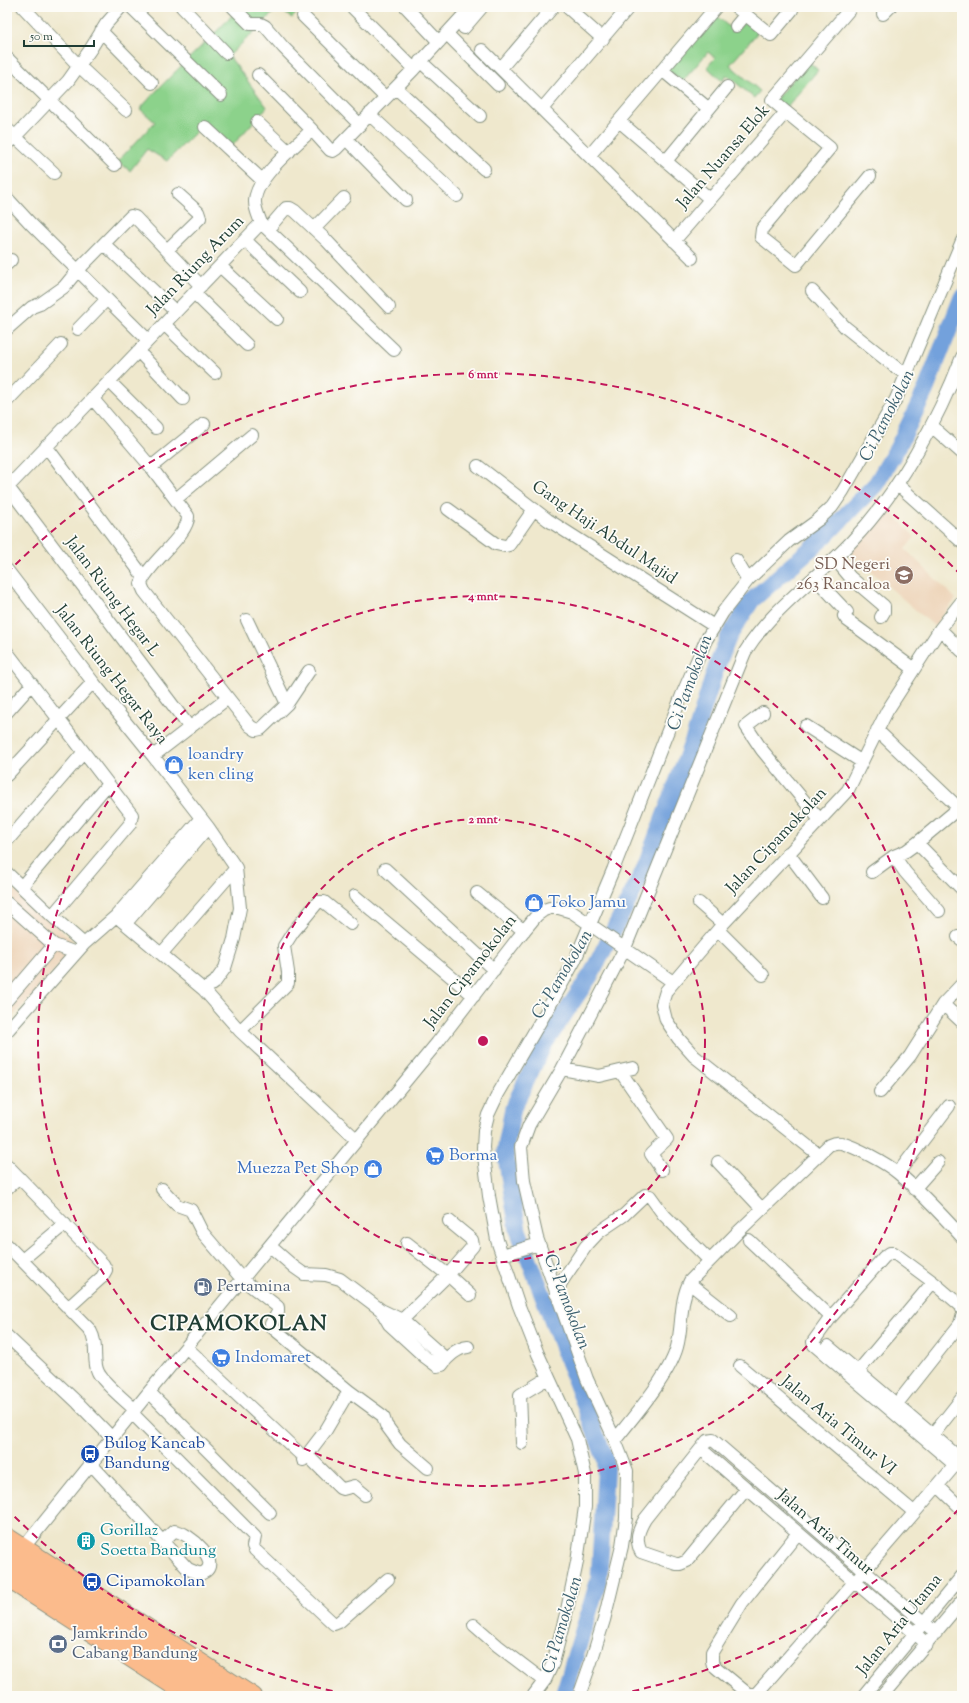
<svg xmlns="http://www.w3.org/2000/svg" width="969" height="1703" font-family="'Sorts Mill Goudy',serif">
<rect width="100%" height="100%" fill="#fdfcf7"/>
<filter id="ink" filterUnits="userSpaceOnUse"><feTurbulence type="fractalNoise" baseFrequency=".025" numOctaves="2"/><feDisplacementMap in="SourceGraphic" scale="8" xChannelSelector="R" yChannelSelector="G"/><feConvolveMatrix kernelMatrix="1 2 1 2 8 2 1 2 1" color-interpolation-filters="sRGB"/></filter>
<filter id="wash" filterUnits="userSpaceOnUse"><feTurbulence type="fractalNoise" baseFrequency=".012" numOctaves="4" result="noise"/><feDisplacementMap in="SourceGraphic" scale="16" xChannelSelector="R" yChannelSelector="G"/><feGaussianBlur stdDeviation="0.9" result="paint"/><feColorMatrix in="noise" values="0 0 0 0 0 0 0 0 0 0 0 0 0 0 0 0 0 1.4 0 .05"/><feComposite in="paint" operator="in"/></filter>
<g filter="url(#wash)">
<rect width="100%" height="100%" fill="#efe8cd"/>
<!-- built -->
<path fill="#eed6bb" d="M888 509 915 537 905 549 956 599 934 626 849 552Z
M7 883 72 940 62 962 7 1023Z"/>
<!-- green -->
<path fill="#8cd28b" stroke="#568860" d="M240 7H303L292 18 278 8 229 56 267 107 231 147 205 123 167 161 147 149 130 171 118 161 155 122 140 109C171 73 208 42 240 7Z
M714 14 735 32 745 21 758 32 730 65 760 91 754 98 727 75 722 81 707 67 715 58 708 52 682 82 667 69Z
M808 61 818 70 785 109 775 100Z"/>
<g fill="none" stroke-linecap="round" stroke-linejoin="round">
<!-- river -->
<path stroke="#73a1dc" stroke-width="17" d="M563 1696 599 1579 606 1461 518 1230 505 1151 513 1108 543 1046 592 973 643 872 695 735 716 668 729 636 752 600 825 536 876 484 898 447 926 389 962 297"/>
</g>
</g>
<g filter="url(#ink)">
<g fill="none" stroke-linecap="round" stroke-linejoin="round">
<!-- minor casing -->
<g stroke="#879280" stroke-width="14">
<path id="minor" d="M23 7 79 66 126 110
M131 7 221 95
M182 7 226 53
M233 7 250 24H261L265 26 283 47 360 125
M352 7 414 69
M406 7 439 42
M567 7 603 39
M736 7 771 35 792 10
M883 14 890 7
M303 16 386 98
M736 26 746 14
M464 28 482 7
M101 31 152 83
M447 34 498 85
M482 50 692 258
M7 58 115 165
M420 61 480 116
M501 68 553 7
M662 70 709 109
M258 75 312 130
M396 88 484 169
M542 109 629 7
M786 112 830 148 762 229 761 237 796 265 870 176
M369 114 457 196
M619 121 710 199
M257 122 289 152
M205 127 262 180
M7 129 54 173
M346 139 406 200
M7 145 68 81 90 50 106 24 121 7
M589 156 716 7
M666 161 727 87
M7 198 31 224 148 340
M261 223 394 350
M268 229 286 208H290L295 211 326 240 389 307
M314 229 344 198
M245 240 300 292
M674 241 786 112 772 100 849 10 845 7
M104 244 176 312
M167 250 200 218 198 212 178 194
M7 264 11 260
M220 266 277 319
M812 291 845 327 894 366 907 375
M194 293 247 345
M164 324 215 373
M7 329 32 307 40 304 64 287 77 271 131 216 135 217 201 286
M78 329 107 299
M138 351 183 399
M109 381 156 428
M92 398 151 467 188 516C190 534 146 565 141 584L144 591 228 698
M7 401 61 344
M936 430 962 453
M46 446 143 576
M478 466 548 520 714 626
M151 467 204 424
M897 484 962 542
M8 487 190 728
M7 488 261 223C259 217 255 209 255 202 254 179 296 145 312 130L330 150 333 151 336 149 414 69 471 7
M176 499 252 435
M448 509 496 544 505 546 509 545 534 509
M835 559 850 577 884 606V612L881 617
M736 560 748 580
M7 570 93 682 153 756 208 827 236 868 240 908 234 939 225 968 215 982 204 990
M814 577 847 612 844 616 847 620 914 669
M247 620 287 704
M940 629 962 651
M7 652 132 815 130 824 52 916
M7 712 32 684
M763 713 746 726 762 750 820 820
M806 726 862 762
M877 730 962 811
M153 756 228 698 250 726 256 730 261 729 287 704 309 671
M7 775 93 682
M7 841 83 753
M917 843 962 889
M788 853 822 898
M385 869 494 970
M872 872 894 856
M7 873 52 916 84 944
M22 886 108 784
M477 893 524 931
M355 896 474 996
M7 903 54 945 7 1000
M699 903 723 924
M939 911 905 872 894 856 906 851 917 843 959 808
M116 916 204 990 240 1031 357 1140
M126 923 208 827
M718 930 763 975
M958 937 962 940
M54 945 76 953
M162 953 236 868
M943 1004 962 1022
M7 1031 84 944 116 916 201 818
M240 1031 288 983V972L284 946 293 932 318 902H324L351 924
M562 1069 599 1076 620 1071 667 1139 651 1154 662 1170
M620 1071 633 1068
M880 1092 910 1056 943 1004 962 984
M819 1155 694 1056 678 1038 666 1020 662 1004 666 991 723 924 848 790 887 711 940 629 962 601
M718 1162 762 1209
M7 1165 103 1264 106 1270 102 1277 68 1308
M898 1173 949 1106
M7 1188 19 1177
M162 1189 177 1205 191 1210 202 1232 242 1279 278 1307V1312L271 1324 273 1328 349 1391 326 1430 303 1460
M914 1189 938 1162
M749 1240 831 1317
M407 1243 448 1275 470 1295
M7 1245 90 1330C99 1346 92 1360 98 1372 103 1383 126 1401 135 1410
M270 1246 294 1267 304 1274 326 1275 340 1279 381 1310 402 1320 446 1359
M502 1255 539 1244
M22 1260 65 1224
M689 1283 731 1316
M556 1294 562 1281 586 1246 599 1232 624 1215 645 1195 650 1196 663 1214 709 1260
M381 1310 389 1324 425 1357 437 1366 442 1365C447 1357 457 1348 468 1347
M402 1320 448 1275 473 1246 472 1240 449 1221
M7 1336 78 1403 112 1438
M828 1346 961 1459
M186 1347 298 1452
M740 1366 914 1512
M854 1376 933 1282
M349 1391 383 1416 386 1425 400 1444 428 1468
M149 1392 270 1513
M892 1410 960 1324 962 1317
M132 1413 253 1535 255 1537 253 1546 255 1550 334 1624 339 1622 388 1579
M615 1440C634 1416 669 1376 677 1347 683 1325 679 1302 690 1281L738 1232 829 1145C833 1143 836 1142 841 1143 856 1147 886 1163 898 1173 921 1192 942 1215 962 1237
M928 1441 962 1398
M522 1443 520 1395 548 1378
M701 1449 927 1644
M307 1455 340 1488 343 1489 354 1486 365 1495
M91 1464 188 1569 200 1574C227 1565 188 1531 174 1531L163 1541
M955 1465 814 1345 813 1342 831 1317 884 1257 890 1253H894L933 1282 961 1306 962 1309
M938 1486 962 1509
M747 1488 687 1561 680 1564H676L641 1552C635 1539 638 1531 645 1519L707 1441 713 1440 936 1633
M798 1533 742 1603 712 1652V1661L713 1665 748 1694H756C825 1616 894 1537 962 1457
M24 1547 149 1392 437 1043 518 938 537 915 544 910 550 908H559L572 912 673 982
M474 1625 498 1646 544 1681
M533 1696 545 1680 553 1663 567 1610 577 1562 585 1507V1474L577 1439 538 1354 519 1306 497 1240 489 1196 483 1148 484 1131 488 1115 498 1094 554 998 575 960 613 870 682 695 706 640 723 612 748 580 789 541 818 520 832 507 843 491 896 399 962 241
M579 1696 591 1662 604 1620 622 1546 626 1518 627 1471 615 1440 587 1379 537 1238 524 1181 521 1147 529 1125 562 1069 625 948 745 652C773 607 817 579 852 541 899 492 938 420 962 357
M863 1696 962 1576
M882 1696 962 1601"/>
</g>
<!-- major casing -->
<g stroke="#879280" stroke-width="18">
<path id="major" d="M7 1536 254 1696
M7 1579 188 1696"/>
</g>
<!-- highway casing -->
<g stroke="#879280" stroke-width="20">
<path id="highway" d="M7 1549 234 1696
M7 1567 205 1696"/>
</g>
<!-- minor -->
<use href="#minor" stroke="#fff" stroke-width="12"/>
<!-- major -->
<use href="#major" stroke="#fbbb8c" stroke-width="16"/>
<!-- highway -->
<use href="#highway" stroke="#fbbb8c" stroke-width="18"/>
</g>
</g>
<!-- distance rings -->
<g fill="none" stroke="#c2185b" stroke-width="2" stroke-dasharray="7 5">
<circle cx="483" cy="1041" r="222"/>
<circle cx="483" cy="1041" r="445"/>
<path d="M959 1509A667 667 0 0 1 610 1696M356 1696A667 667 0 0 1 7 1509M7 573A667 667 0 0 1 959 573"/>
</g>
<!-- icons -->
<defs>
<g id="school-disc" transform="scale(1)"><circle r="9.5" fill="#8d6e63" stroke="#fdfcf7"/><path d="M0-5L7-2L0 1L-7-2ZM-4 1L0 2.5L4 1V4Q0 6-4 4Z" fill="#fff"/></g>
<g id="shop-disc" transform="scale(1)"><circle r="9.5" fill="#3f7fe0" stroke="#fdfcf7"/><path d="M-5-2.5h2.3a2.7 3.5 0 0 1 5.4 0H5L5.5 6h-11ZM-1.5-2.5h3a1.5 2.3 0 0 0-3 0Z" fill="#fff"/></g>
<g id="supermarket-disc" transform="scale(1)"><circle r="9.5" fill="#3f7fe0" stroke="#fdfcf7"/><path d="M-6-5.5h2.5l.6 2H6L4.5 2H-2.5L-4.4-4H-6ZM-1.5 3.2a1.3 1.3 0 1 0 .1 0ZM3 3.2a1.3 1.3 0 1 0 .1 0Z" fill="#fff"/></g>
<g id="fuel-disc" transform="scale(1)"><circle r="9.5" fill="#5c6f8a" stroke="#fdfcf7"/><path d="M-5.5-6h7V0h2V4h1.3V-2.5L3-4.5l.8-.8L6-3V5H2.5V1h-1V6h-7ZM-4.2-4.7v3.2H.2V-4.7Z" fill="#fff"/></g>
<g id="bus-disc" transform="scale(1)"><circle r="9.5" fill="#1a4fb4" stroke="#fdfcf7"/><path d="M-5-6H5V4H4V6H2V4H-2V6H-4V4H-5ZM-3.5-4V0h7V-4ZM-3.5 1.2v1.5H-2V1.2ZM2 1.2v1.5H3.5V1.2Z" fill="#fff"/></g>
<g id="building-disc" transform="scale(1)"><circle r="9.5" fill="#0f9aa8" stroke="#fdfcf7"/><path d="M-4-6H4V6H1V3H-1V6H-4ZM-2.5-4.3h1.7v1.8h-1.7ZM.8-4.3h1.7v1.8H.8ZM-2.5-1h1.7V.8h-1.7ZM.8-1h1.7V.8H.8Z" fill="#fff"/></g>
<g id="bank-disc" transform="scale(1)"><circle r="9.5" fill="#5c6f8a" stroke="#fdfcf7"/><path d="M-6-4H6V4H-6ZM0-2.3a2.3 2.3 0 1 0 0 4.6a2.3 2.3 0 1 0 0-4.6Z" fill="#fff"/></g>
</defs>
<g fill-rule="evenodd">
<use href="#school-disc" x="904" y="575"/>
<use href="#shop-disc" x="174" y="765"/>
<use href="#shop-disc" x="534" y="903"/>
<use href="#supermarket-disc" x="435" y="1156"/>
<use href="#shop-disc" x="373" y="1169"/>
<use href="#fuel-disc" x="203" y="1287"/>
<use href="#supermarket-disc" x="221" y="1358"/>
<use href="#bus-disc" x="90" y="1454"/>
<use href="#building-disc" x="86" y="1541"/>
<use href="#bus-disc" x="92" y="1582"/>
<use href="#bank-disc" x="58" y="1644"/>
</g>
<g text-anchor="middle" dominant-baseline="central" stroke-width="3.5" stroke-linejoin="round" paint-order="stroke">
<!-- street labels -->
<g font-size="17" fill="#1f3d34" stroke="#fdfcf7">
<text transform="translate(724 157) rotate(-49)">Jalan Nuansa Elok</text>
<text transform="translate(196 266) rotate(-46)">Jalan Riung Arum</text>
<text transform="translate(604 533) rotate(34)">Gang Haji Abdul Majid</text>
<text transform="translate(112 597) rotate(53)">Jalan Riung Hegar L</text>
<text transform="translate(111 675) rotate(52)">Jalan Riung Hegar Raya</text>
<text transform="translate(777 841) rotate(-47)">Jalan Cipamokolan</text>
<text transform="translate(471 972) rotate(-52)">Jalan Cipamokolan</text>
<text transform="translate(838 1426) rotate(40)">Jalan Aria Timur VI</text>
<text transform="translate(825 1533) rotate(41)">Jalan Aria Timur</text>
<text transform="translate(900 1625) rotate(-51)">Jalan Aria Utama</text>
</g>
<!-- education labels -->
<g font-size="17" fill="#785e54" stroke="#fdfcf7" text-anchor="end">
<text x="890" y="565">SD Negeri<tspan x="890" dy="20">263 Rancaloa</tspan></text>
</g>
<!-- shop labels -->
<g font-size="17" fill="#366cbe" stroke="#fdfcf7" text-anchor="start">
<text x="188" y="755">loandry<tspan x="188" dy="20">ken cling</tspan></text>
<text x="548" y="903">Toko Jamu</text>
<text x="449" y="1156">Borma</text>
<text x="359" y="1169" text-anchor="end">Muezza Pet Shop</text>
<text x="235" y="1358">Indomaret</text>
</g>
<!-- service labels -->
<g font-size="17" fill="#4e5e75" stroke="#fdfcf7" text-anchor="start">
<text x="217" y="1287">Pertamina</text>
<text x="72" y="1634">Jamkrindo<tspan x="72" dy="20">Cabang Bandung</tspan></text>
</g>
<!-- transit labels -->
<g font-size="17" fill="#164399" stroke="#fdfcf7" text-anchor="start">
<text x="104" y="1444">Bulog Kancab<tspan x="104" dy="20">Bandung</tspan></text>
<text x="106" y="1582">Cipamokolan</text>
</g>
<!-- culture labels -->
<g font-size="17" fill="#0d838f" stroke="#fdfcf7" text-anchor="start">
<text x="100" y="1531">Gorillaz<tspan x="100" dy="20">Soetta Bandung</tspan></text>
</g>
<!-- water labels -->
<g font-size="18" font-style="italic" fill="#3c606f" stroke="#fdfcf7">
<text transform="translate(888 416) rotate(-63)">Ci Pamokolan</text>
<text transform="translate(691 683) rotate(-70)">Ci Pamokolan</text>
<text transform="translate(563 975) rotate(-59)">Ci Pamokolan</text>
<text transform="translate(566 1302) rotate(69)">Ci Pamokolan</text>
<text transform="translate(563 1625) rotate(-73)">Ci Pamokolan</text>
</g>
<!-- district labels -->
<g font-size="21" font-weight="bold" letter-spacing="1" fill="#1f3d34" stroke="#fdfcf7">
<text x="239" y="1325">CIPAMOKOLAN</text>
</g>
</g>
<circle cx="483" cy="1041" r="6" fill="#c2185b" stroke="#fdfcf7" stroke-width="2"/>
<g font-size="12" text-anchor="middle" font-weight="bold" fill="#c2185b" stroke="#fdfcf7" stroke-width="3.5" stroke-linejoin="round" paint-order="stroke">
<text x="483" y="378">6 mnt</text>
<text x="483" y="600">4 mnt</text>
<text x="483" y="823">2 mnt</text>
</g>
<!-- margin -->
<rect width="969" height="1703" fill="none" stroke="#fdfcf7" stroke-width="24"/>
<!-- scale -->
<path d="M24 40v6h70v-6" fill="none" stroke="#1f3d34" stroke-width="2"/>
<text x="30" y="40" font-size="12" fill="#1f3d34" stroke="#fdfcf7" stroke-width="3" paint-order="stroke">50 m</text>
</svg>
